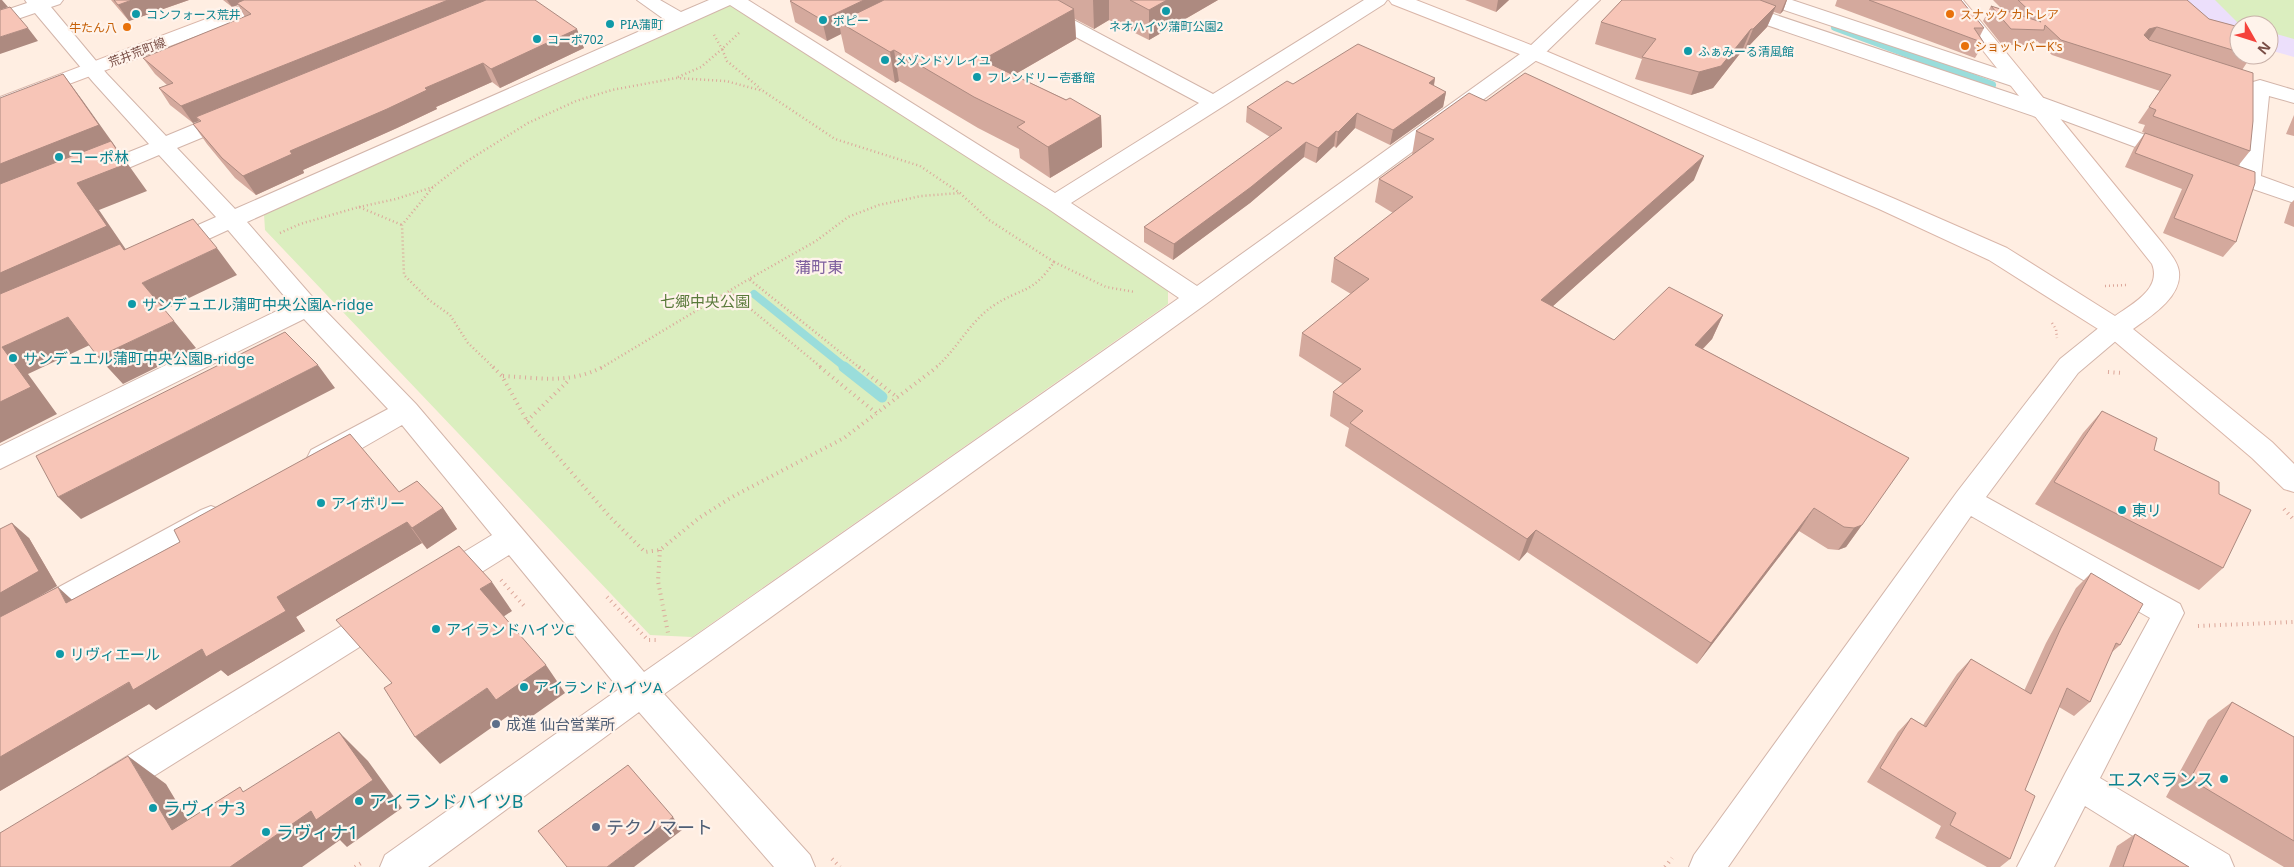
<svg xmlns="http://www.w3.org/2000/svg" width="2294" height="867" font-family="'Noto Sans','Noto Sans JP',sans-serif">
<rect width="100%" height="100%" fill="#ffeee2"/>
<!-- education -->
<path fill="#ecdffb" d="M2096 0H2294V57L2269 50V25H2239V41Z"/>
<!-- green -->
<path fill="#dbeebf" d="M735 0 1168 287V304L692 637 650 635 265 230 264 214Z
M2215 0H2294V39L2269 32V25L2239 24Z"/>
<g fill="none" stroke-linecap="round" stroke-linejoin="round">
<!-- stream-far1 -->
<path stroke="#9adddb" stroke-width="8" d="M1835 27 1992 85
M754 294 846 368"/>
<!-- stream -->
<path stroke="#9adddb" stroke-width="11" d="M844 367 882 397"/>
<!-- street casing -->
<g stroke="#d3b5aa" stroke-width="2">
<path id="street" d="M25 0H63L60 4 51 7 107 74 166 136 224 112 232 111 240 112 243 117 240 122 177 148 235 209 665 20 637 0H660L681 12 709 0H748L1055 193 1199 103 1014 4 1011 0H1036L1213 94 1364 0H1387L1384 4 1071 203 1197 286 1527 49 1579 0H1600L1541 57 1206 304 664 694 810 855 815 867H774L639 712 428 867H380L385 855 619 689 509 555 453 590 442 594 431 590 427 581 431 572 492 535 402 425 331 466 321 469 311 466 307 458 311 450 388 409 304 319 0 469V446L291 304 228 230 178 253 170 255 162 253 158 247 162 241 216 217 159 155 100 180 92 182 84 180 81 175 84 170 149 144 93 82 35 13 0 25V12L27 3ZM730 5 1047 208 1179 298 644 672 416 404 316 301 247 222Z
M1702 0H1731L2028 99 2036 97 2044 98 2181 148 2184 153 2181 158 2173 160 2165 158 2052 116 2044 118 2036 117 1705 4Z
M1774 0H1792L2026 78 2029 82 2026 86 2019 88 2012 86 1775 7 1772 3Z
M2260 80 2294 90V103L2269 96 2261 176 2294 188V203L2215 176 2212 171 2215 166 2223 164 2239 169 2250 86 2253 82Z
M2115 319 2124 322 2128 328 2124 334 2078 373 1986 497 2180 604 2184 613 2100 778 2229 855 2234 867H2183L2085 806 2054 867H2017L2066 772 2150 618 1971 516 1728 867H1689L1694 855 1957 492 2060 359 2106 322Z
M211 506 221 510 226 518 221 526 11 643 0 647V619L201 510Z
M382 604 393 608 397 617 393 626 122 796 110 801 98 796 93 785 98 774 371 608Z"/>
</g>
<!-- secondary casing -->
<g stroke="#dab6a9" stroke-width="2">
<path id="secondary" d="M256 0H284L281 4 0 110V97Z
M1389 0H1416L1541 49 1895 199 2007 248 2115 316C2132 304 2162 289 2152 264L1943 0H1963L2163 244C2169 252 2178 262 2179 272 2182 297 2150 317 2133 329L2272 442 2294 464V492L2284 489 2252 458 2106 334 1989 260 1879 209 1527 57 1392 4Z"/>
</g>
<!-- path-far1 -->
<path stroke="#dca79a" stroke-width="2.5" stroke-dasharray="1 3" stroke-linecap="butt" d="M739 33 722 49 727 61 761 89
M678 77 701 67 722 49 713 33
M359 207 396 199 433 187
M280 233 300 224 359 207 402 225
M1054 262 1106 287 1135 292
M2105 286 2126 285
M730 292 822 368
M2052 323 2056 329 2057 338
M494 368 468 343 450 315 429 300 404 275 402 225 433 187 464 163 528 123 576 101 612 90 676 78 726 81 763 91 835 139 920 166 960 193 989 220 1054 262C1032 295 1021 287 993 306 969 322 957 350 935 368
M601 368 749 279
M860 368 749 279 816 241 848 217 879 205 921 196 960 193"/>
<!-- path -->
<path stroke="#dca79a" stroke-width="4" stroke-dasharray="1 4.5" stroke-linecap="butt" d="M493 367 502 376 527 421 610 517 645 552 660 550 699 518 732 497 844 438 937 367
M820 367 876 413
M859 367 898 398
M2108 372 2122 373
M503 376C541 378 569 384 603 367
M527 421 570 379
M2284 509 2294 520
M660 550 658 581 668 633
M501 580 525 607
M607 597 648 640H658
M2198 626 2294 622
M832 859 840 867
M355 867 363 862
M1665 867 1672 858"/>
<!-- street -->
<use href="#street" fill="#fff" fill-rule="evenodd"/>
<!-- secondary -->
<use href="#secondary" fill="#fff" fill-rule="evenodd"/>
</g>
<!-- wall -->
<path fill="#d4a99d" d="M111 0H189L129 21Z
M223 0H535L584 48 500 88 492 82 436 107 437 109 397 128 303 170 304 173 256 195 235 178 207 144 193 124 199 121 193 123 170 105 159 88 167 85 155 74 143 58 245 17 238 5 232 7Z
M792 0H1218L1149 40 1109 20 1094 29 1075 19 1076 39 1014 75 1101 116 1102 147 1050 178 1020 158 1019 149 978 128 899 81 895 83 845 52 841 34 827 41 795 22 790 1Z
M1465 0H1509L1496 12Z
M1622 0H1787L1783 11 1780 14 1774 12 1767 27 1744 51H1742L1713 88 1691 95 1635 79 1642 59 1595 44 1601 22Z
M1837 0H1961L1984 28 1980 36 1984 43 1975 58 1835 6Z
M1993 0H2187L2209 19 2239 27V55H2252L2242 70 2250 151 2238 166 2236 242 2223 257 2163 233 2182 189 2125 167 2134 148 2145 133 2198 152 2142 132 2145 125 2138 123 2160 91 2052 55 2037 41 2035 45H2002L1983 21 1991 6 2003 10Z
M1435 78 1434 86 1446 92 1443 107 1390 145 1355 128 1336 148 1334 146 1316 163 1304 157 1250 203 1173 260 1144 242V227L1270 137 1246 122 1247 107 1293 84Z
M1486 101 1694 180 1553 306 1614 340 1723 315 1712 339 1703 349 1909 458 1846 547 1838 550 1828 549 1799 531 1697 664 1527 552 1519 561 1345 446 1349 428 1330 416 1333 392 1343 384 1299 356 1302 333 1351 294 1331 282 1334 258 1393 213 1375 202 1379 179 1412 155 1416 131Z
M2294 115V136L2286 134Z
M2294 200V227L2284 223 2290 204Z
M2102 411 2154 450 2219 494 2223 568 2199 590 2035 504 2083 433Z
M399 492 443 508 457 529 427 549 422 543 296 617 305 631 228 676 221 670 156 710 149 704 0 791 1 528 29 538 57 586 28 603 72 600Z
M2091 573 2120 645 2111 653 2090 702 2074 716 2059 707 2025 790 2010 859 2000 867H1987L1935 838 1941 826 1867 782 1898 732 1911 718 1923 725 1957 674 1971 659 2024 691 2046 643 2076 588Z
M2232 702 2294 737V867H2284L2166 797 2208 720Z
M2135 834 2189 867H2109L2117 846Z"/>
<!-- shaded-wall -->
<path fill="#ad8a80" d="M0 0H2L8 7 0 10Z
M132 0H189L129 21 118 5Z
M227 0H251L237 3 238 5 232 7Z
M448 0H496L196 117 199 121 193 123 181 106Z
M864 0H912L839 22 841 34 827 41 822 20Z
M1093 0H1109V20L1094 29Z
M1167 0H1218L1149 40V10Z
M1498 0H1509L1496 12Z
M1786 0H1787L1783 11 1780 14Z
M1776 6 1767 27 1744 51 1753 29Z
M1074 9 1076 39 986 91 982 60Z
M2157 27 2147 42 2134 50 2149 29Z
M28 28 38 41 0 54V37Z
M577 29 584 48 500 88 491 69Z
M1751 29 1742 51 1713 88 1691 95 1699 72Z
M894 50 899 81 895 83 890 52Z
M483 63 492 82 436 107 437 109 397 128 303 170 304 173 256 195 243 176 290 151 425 88Z
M63 74 83 101 147 191 99 210 129 254 0 311V273L77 183 0 201V164Z
M1435 78 1432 94 1429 83Z
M1446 92 1443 107 1390 145 1393 130Z
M1357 113 1355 128 1336 148 1338 132Z
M1101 116 1102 147 1050 178 1048 147Z
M1336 131 1334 146 1316 163 1318 148Z
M1306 142 1304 157 1250 203 1173 260 1174 244Z
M1704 156 1694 180 1534 323 1541 300Z
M217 248 237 275 164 310 142 283Z
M1723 315 1712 339 1684 368 1695 345Z
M68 317 92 344 28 374 57 414 0 443V402L2 347Z
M174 321 196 348 123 384 98 357Z
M318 365 335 388 81 519 58 497Z
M443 508 457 529 427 549 412 528Z
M1814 508 1799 531 1697 664 1711 643Z
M407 522 422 543 296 617 305 631 228 676 221 670 156 710 149 704 0 791V757Z
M12 523 29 538 57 586 0 619V593Z
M1862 525 1846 547 1838 550 1854 528Z
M1536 530 1527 552 1519 561 1527 539Z
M492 582 512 611 500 619 480 589Z
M58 587 81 608 66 603Z
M546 665 565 693 517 727 508 716 440 764 415 737 487 688Z
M339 732 368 761 402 808 347 847 340 840 302 867H230Z
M128 756 166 784 209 856 172 830Z
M673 817 682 830 634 867H607Z"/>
<!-- building -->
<path fill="#f7c5b7" stroke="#ad8a80" d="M114 0H132L118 5Z
M244 0H448L181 106 159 88 173 83 143 58 251 14 237 3Z
M486 0H535L577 29 491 69 483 63 425 88 427 90 387 109 290 151 292 154 243 176 222 158 193 124 201 121 196 117Z
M792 0H864L822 20 790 1Z
M884 0H1058L1074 9 982 60 1066 100 1070 98 1101 116 1048 147 1017 127 1025 122 974 97 894 50 890 52 839 22Z
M1130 0H1167L1149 10Z
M1622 0H1760L1776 6 1753 29H1751L1721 66 1699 72 1642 57 1656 39 1601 22Z
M1869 0H1961L1984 28H1974L1984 43Z
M2018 0H2187L2209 19 2239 27V52L2157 27 2149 29 2144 35 2149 40 2253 73V121L2250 151 2153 116 2156 110 2149 107 2171 75 2061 40 2045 25 2044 30 2011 29 1991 6 2041 22Z
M10 7 28 28 0 37V10Z
M1358 44 1435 78 1429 83 1446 92 1393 130 1357 113 1338 132 1336 131 1318 148 1306 142 1251 187 1174 244 1144 227 1282 128 1247 107 1287 81 1293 84Z
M1525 73 1704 156 1541 300 1614 340 1669 287 1723 315 1695 345 1909 458 1862 525 1854 528 1844 527 1814 508 1711 643 1536 530 1527 539 1350 423 1363 411 1333 392 1361 369 1302 333 1369 279 1334 258 1413 197 1379 179 1434 139 1416 131 1469 93 1486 101Z
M63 74 99 125 0 164V98Z
M2145 133 2255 172V183L2236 242 2174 218 2193 175 2135 153Z
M111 141 126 164 77 183 107 226 0 273V184Z
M193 219 217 248 142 283 174 321 98 357 68 317 9 344 2 347 31 387 0 402V294L120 244 124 250Z
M285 332 318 365 58 497 36 456Z
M2102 411 2157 438 2154 450 2219 482V494L2251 510 2223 568 2054 482Z
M350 434 399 492 417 481 443 508 412 528 407 522 277 597 286 611 206 657 202 649 133 690 129 682 0 757V617L58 587 66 603 180 542 174 530Z
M12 523 39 571 0 593V529Z
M459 546 492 582 480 589 546 665 496 700 487 688 415 737 384 688 392 683 336 620Z
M2091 573 2143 604 2120 645 2116 643 2090 702 2067 688 2025 790 2035 796 2010 859 1950 825 1956 813 1880 768 1911 718 1926 727 1971 659 2031 694 2061 628Z
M2232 702 2294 737V841L2190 779Z
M339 732 373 780 316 820 311 811 230 867H0V833L128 756 172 830 240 787 243 792Z
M628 765 673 817 607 867H567L538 831Z
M2135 834 2189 867H2123Z"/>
<!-- markers -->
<g fill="#0f9aa8" stroke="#fff3eb" stroke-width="2">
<circle cx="1166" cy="11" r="5"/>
<circle cx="136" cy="14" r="5"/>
<circle cx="823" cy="20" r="5"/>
<circle cx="610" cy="24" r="5"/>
<circle cx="537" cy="39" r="5"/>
<circle cx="1688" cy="51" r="5"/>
<circle cx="885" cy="60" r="5"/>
<circle cx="977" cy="77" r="5"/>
<circle cx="59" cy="157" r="5"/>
<circle cx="132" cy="304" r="5"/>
<circle cx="13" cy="358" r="5"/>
<circle cx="321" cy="503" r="5"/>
<circle cx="2122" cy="510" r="5"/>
<circle cx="436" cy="629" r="5"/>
<circle cx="60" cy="654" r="5"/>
<circle cx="524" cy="687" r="5"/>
<circle cx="2224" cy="779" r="5"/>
<circle cx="359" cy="801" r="5"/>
<circle cx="153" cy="808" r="5"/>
<circle cx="266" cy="832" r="5"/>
</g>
<g fill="#e8710a" stroke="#fff3eb" stroke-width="2">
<circle cx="1950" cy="14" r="5"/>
<circle cx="127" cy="27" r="5"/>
<circle cx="1965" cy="46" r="5"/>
</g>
<g fill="#5c6f8a" stroke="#fff3eb" stroke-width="2">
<circle cx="496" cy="724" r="5"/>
<circle cx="596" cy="827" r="5"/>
</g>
<g text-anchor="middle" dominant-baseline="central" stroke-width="4.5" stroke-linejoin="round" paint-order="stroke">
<!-- far-culture labels -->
<g font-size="12" fill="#0d838f" stroke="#fff3eb" text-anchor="start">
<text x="146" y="14">コンフォース荒井</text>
<text x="833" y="20">ポピー</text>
<text x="620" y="24">PIA蒲町</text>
<text x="1166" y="26" text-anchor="middle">ネオハイツ蒲町公園2</text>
<text x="547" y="39">コーポ702</text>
<text x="1698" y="51">ふぁみーる清風館</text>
<text x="895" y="60">メゾンドソレイユ</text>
<text x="987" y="77">フレンドリー壱番館</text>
</g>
<!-- far-food labels -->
<g font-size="12" fill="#c56008" stroke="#fff3eb" text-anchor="start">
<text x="1960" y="14">スナック カトレア</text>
<text x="117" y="27" text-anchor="end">牛たん八</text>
<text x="1975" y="46">ショットバーK's</text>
</g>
<!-- far-street labels -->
<g font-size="12" fill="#794e46" stroke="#fff3eb">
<text transform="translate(137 52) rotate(-21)">荒井荒町線</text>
</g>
<!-- culture labels -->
<g font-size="15" fill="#0d838f" stroke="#fff3eb" text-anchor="start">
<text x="69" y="157">コーポ林</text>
<text x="142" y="304">サンデュエル蒲町中央公園A-ridge</text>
<text x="23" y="358">サンデュエル蒲町中央公園B-ridge</text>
<text x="331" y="503">アイボリー</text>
<text x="2132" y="510">東リ</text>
<text x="446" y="629">アイランドハイツC</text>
<text x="70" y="654">リヴィエール</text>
<text x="534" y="687">アイランドハイツA</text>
</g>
<!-- park labels -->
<g font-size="15" fill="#597a3a" stroke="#fff3eb">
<text x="705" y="301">七郷中央公園</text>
</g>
<!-- service labels -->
<g font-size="15" fill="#4e5e75" stroke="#fff3eb" text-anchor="start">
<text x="506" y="724">成進 仙台営業所</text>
</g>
<!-- neighbourhood labels -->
<g font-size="16" fill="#7e609e" stroke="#fff3eb">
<text x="819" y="267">蒲町東</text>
</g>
<!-- near-culture labels -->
<g font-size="18" fill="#0d838f" stroke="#fff3eb" text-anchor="start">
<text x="2214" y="779" text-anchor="end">エスペランス</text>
<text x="369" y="801">アイランドハイツB</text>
<text x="163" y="808">ラヴィナ3</text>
<text x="276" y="832">ラヴィナ1</text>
</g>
<!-- near-service labels -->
<g font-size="18" fill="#4e5e75" stroke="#fff3eb" text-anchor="start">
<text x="606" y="827">テクノマート</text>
</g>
</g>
<!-- north arrow -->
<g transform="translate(2254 40) rotate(129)"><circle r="24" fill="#fff3eb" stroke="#c9b1a9"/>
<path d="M0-4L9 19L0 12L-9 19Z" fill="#f5423b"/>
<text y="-8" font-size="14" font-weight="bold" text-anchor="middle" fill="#794e46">N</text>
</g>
</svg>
